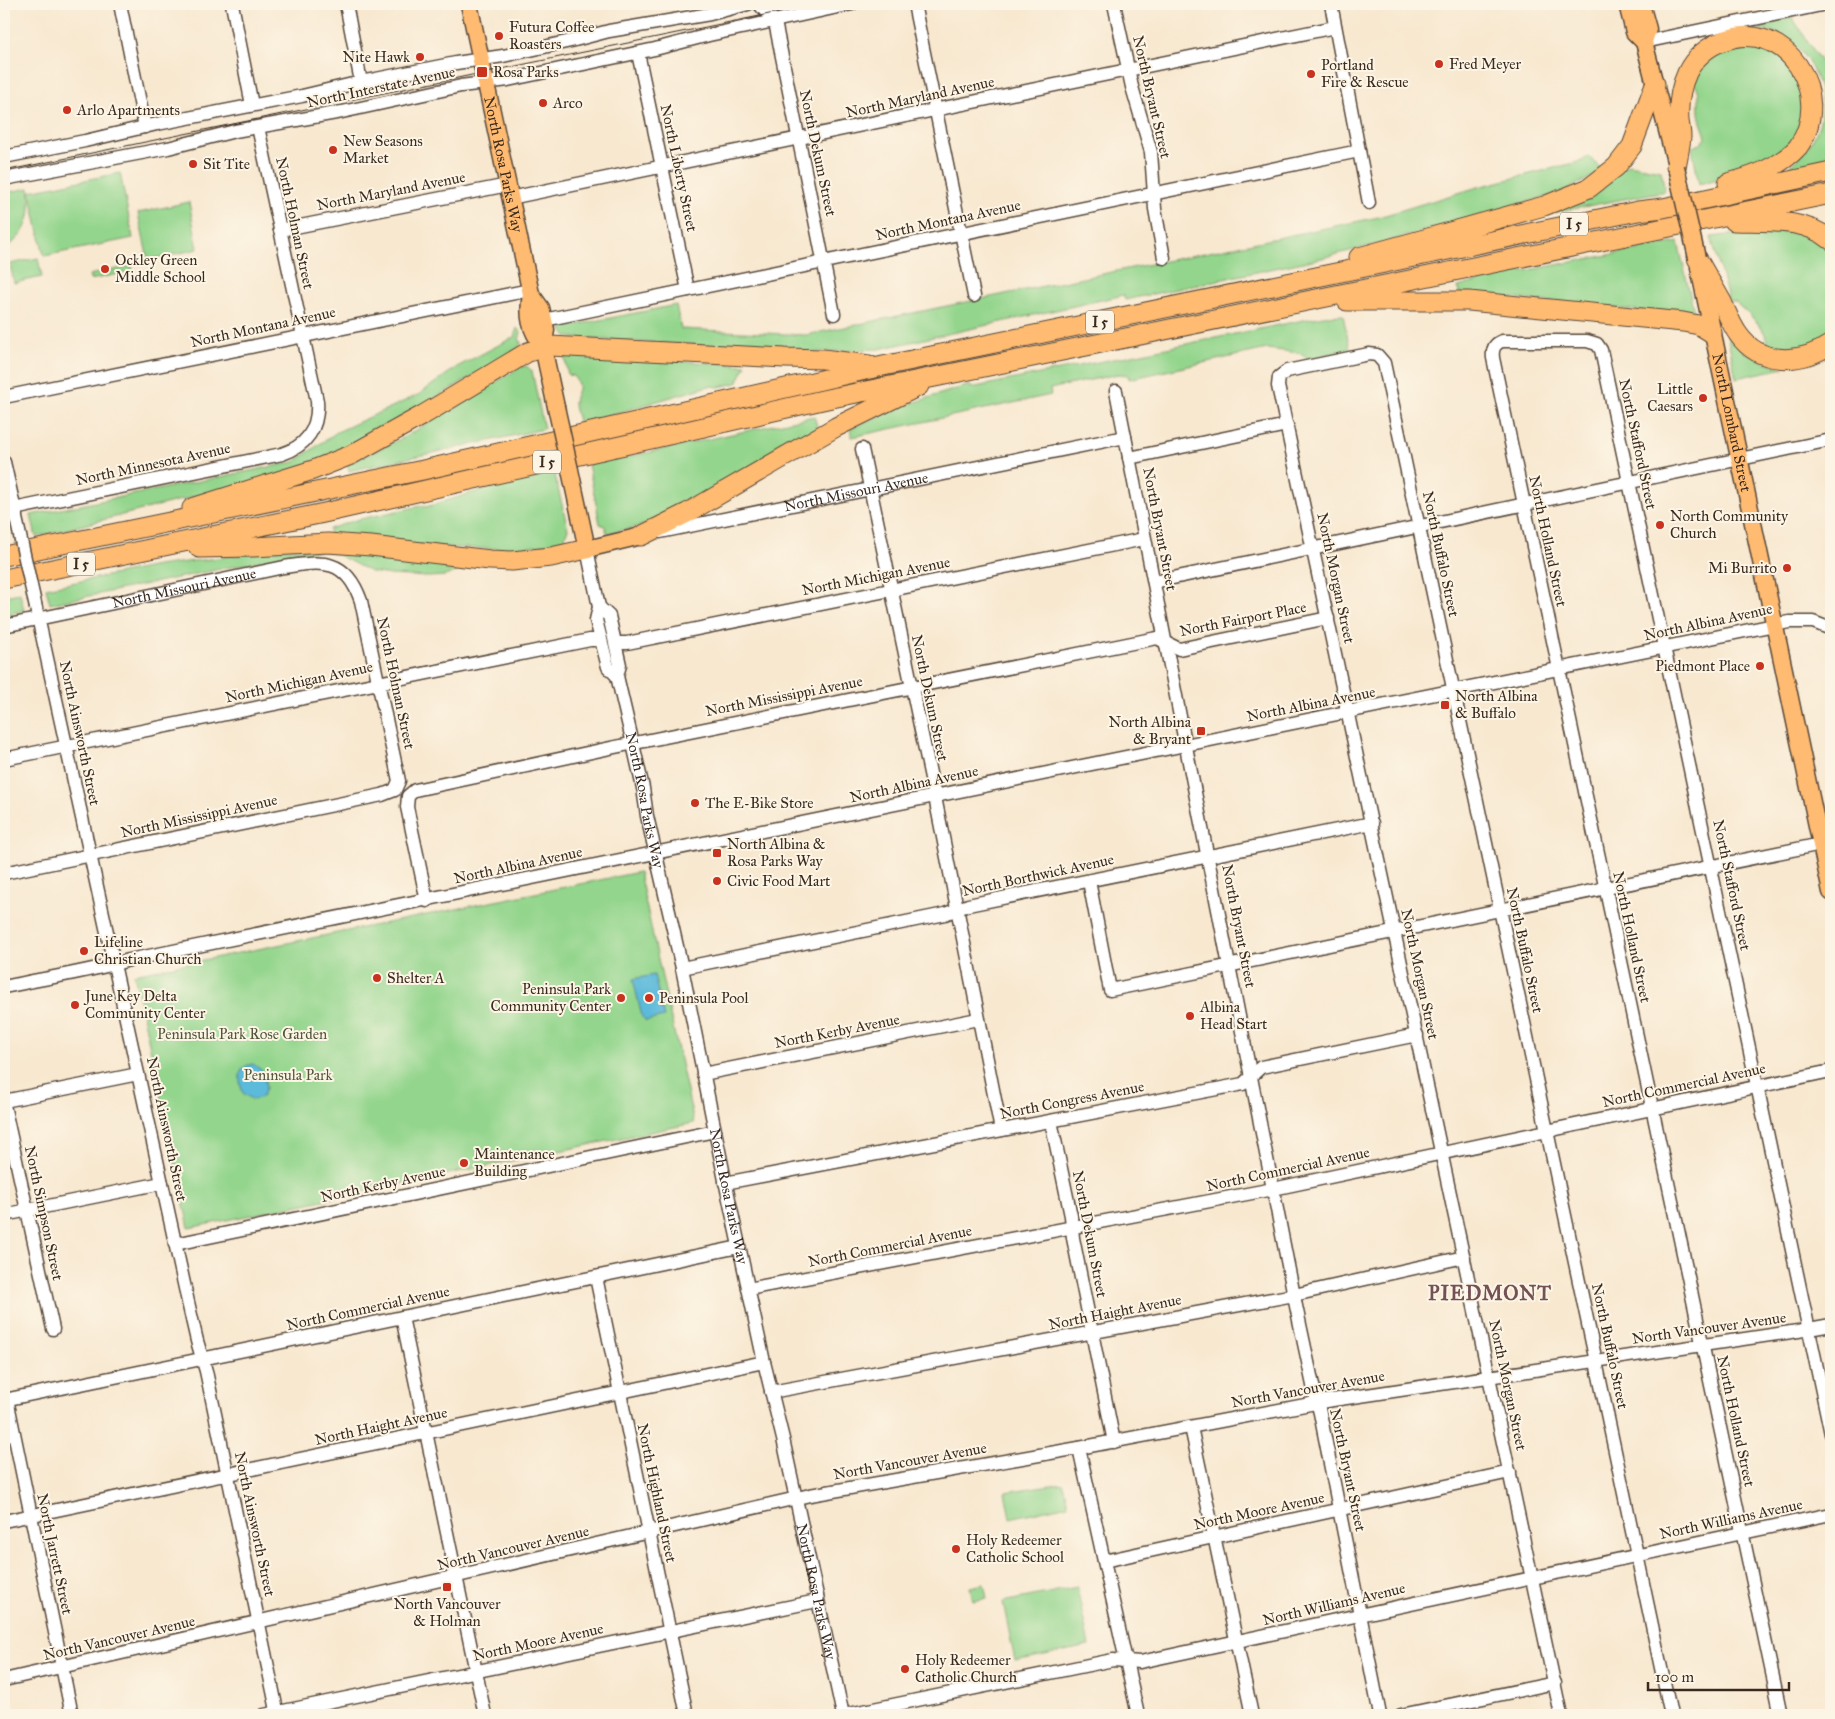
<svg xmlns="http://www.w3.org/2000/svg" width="1835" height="1719" font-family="'IM FELL Great Primer',serif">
<rect width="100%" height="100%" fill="#fcf5e5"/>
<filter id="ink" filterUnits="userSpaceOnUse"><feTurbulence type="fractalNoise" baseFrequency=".02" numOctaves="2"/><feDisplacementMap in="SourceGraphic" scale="10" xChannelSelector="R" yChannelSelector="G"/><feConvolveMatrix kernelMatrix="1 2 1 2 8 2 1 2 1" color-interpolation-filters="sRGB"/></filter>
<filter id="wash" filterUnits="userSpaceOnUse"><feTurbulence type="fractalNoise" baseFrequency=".0096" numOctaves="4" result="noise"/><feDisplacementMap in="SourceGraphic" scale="20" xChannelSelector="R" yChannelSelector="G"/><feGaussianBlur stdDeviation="1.12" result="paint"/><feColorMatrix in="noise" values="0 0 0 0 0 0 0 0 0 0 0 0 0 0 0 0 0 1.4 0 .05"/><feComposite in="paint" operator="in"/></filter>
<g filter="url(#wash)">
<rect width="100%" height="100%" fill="#f8e8d0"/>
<!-- green -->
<path fill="#93d58c" stroke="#678055" d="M1792 17 1829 74 1831 84V158L1787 169C1797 159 1808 150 1814 137 1833 102 1814 55 1782 36 1773 31 1763 29 1752 28V25Z
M1743 43 1782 54 1807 101C1803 112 1801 124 1796 134 1782 164 1729 176 1699 184L1692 147 1701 144 1706 138C1705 131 1701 125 1700 118 1696 102 1704 94 1692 79 1706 55 1718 52 1743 43Z
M1589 156 1603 171 1563 192 1385 242 1322 258 1125 300 1124 295 879 349 817 352 574 338 567 336 560 328 676 305 681 329 806 335 1379 217 1478 187 1582 161Z
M1628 164 1661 170 1665 191 1547 214Z
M120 173 133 238 44 256 30 191Z
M29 188C33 214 28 235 4 249V193Z
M189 202 198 249 148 260 138 213Z
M1764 231H1795L1831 248V334C1814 351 1790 351 1768 347 1767 326 1748 315 1735 302H1729L1711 237Z
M1678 242 1695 316 1459 293 1458 287 1497 276Z
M38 258 42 277 14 283 10 264Z
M132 266 133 271 90 280 89 275Z
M1343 315 1350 349 1308 359 1299 353 1267 349 1129 379 1128 375 1118 374 1050 389 1051 395 852 437 850 429C889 410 929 397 970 385L971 388 1323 316Z
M517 328 521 332 519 340 522 342 515 352 339 453 287 473 36 537 31 515 294 462 337 432 418 395 457 367 514 337Z
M1727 334C1742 353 1761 362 1784 368L1736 378Z
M564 354 746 365 737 383 719 387 709 386 579 424C577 417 574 409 574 403 574 392 584 389 573 376L568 375Z
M527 366 532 371 544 429 349 471 347 464 403 438 521 367Z
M814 416 818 429 696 500 642 526 607 533 605 526 600 524 588 464 632 456Z
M554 472 568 529 565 536 566 541C489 557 408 543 330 536L329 529 356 520 420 506 426 507 475 492Z
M291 548 406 558 464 569 445 576 428 577 390 575 371 572 336 554 322 551 294 554 50 604 46 588 157 566Z
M20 593 24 610 4 615V596Z
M639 872 694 1123 189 1228 134 974Z
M1063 1483 1068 1505 1010 1518 1005 1492Z
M984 1584 987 1598 973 1601 970 1587Z
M1077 1587 1089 1646 1015 1661 1003 1602Z"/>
<!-- water -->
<path fill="#5cbada" stroke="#4c727c" d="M654 975 664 1017 646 1021 642 1017 633 979Z
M253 1064 263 1071 265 1079 266 1088 262 1097 253 1100 243 1093C238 1080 237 1066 253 1064Z"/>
</g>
<g filter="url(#ink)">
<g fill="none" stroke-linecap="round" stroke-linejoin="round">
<!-- minor casing -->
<g stroke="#574639" stroke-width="15">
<g id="minor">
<path d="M120 4 145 127"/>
<path d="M232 4 252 105"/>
<path d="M346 4 361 82"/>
<path d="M759 4 775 22 834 314"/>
<path d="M914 4 974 296"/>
<path d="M1114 4 1132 87 1151 152 1155 209 1164 258"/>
<path d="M1331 4 1369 203"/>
<path d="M1644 42 1826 4"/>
<path d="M638 53 688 290"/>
<path d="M4 157 85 141 157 124 302 96 361 82 456 63 503 56 571 41 609 31 710 14 748 4"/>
<path d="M4 179 168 148 235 131 342 112 461 86 508 80 655 49 709 35 852 4"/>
<path d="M510 198 1335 27"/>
<path d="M280 230 508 185"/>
<path d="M544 320 1359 151"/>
<path d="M1116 391 1296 1306 1314 1390 1320 1413 1380 1715"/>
<path d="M4 397 530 290"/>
<path d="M862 449 935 797 1001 1130"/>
<path d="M1129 458 1287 425"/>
<path d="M4 462 16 515"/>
<path d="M4 511 282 454C307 446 319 427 317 401L258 127"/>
<path id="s1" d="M660 532 1125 437"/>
<path id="s2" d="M587 549 599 607 596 620 608 667 617 676 633 744 643 788 647 816 682 968 727 1190 764 1362 783 1439 843 1715"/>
<path d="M1154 582 1831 440"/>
<path d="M599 607 609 616 620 665 617 676"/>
<path d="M36 608 188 1302 197 1341 206 1371 278 1715"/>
<path id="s3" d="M4 626 284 567C323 561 346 558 361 601L399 781 395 790 382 795 4 873"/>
<path d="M615 643H627L1144 539"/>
<path d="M4 759 590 640H601"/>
<path d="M1089 881 1110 990 1831 842"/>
<path d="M427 901 407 807 408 796 415 790 615 747 1157 638 1179 649 1328 618"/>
<path d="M682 968 945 914 968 905 1372 823"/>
<path d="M4 987C45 978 88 972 129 960L1789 622H1813L1831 629"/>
<path d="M703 1074 978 1019"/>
<path d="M4 1101 138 1074"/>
<path d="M4 1105 53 1329"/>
<path d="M1051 1121 1071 1216 1073 1238 1114 1442"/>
<path d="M725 1183 1243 1084 1261 1067 1417 1035"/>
<path d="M4 1215 162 1183"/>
<path d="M175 1244 715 1131"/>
<path d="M596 1277 687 1715"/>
<path d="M748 1289 1273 1189 1831 1071"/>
<path d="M402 1317 485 1715"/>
<path d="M771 1392 1294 1295 1464 1257"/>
<path d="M7 1399 72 1715"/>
<path d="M4 1400 739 1247"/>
<path d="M1191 1427 1252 1715"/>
<path d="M1079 1448 1138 1715"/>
<path d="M4 1521 764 1362"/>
<path d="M1104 1561 1510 1472"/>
<path d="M4 1680 810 1495 1079 1448 1326 1401 1798 1331 1831 1325"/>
<path d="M264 1715 817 1601"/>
<path d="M844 1715 1113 1660 1140 1662 1831 1514"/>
<path d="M1401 1715 1555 1683"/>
<path d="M1561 1715 1278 386 1279 377 1287 371 1369 354 1377 355 1384 363 1671 1715"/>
<path d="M1781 1715 1493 358C1492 349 1494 344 1502 341H1587L1597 344 1601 350 1831 1434"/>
</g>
</g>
<!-- major casing -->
<g stroke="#574639" stroke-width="19">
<g id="major">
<path id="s4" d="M469 4 531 294C527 317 530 329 543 347"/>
<path d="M1627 4 1634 32 1644 42"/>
<path d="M1641 4 1648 29 1644 42 1676 165"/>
<path id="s5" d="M1699 268 1831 892"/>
<path d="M531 294 541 308 544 320 546 330 543 347 556 407"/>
<path d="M570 470 587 549 641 536"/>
</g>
</g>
<!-- highway casing -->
<g stroke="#574639" stroke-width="21">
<path id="highway" d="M1676 167C1678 157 1680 147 1681 137 1681 132 1680 127 1679 121 1678 105 1680 88 1687 73 1694 58 1708 46 1723 41 1786 17 1835 95 1798 147 1780 167 1753 177 1728 183
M1734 221C1767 222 1805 218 1831 240
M1359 257 1544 206 1589 188 1616 167 1632 146 1655 84
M1697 258C1705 273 1714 287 1722 302 1727 313 1731 324 1738 334 1760 366 1801 364 1831 344
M1347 301H1469L1683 322 1699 325 1712 333
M192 508 313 470 351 455 423 415 528 352 550 346 785 358 823 359 869 365
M641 536 687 513 836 427 919 386
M199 548 253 547 328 543 371 546 490 560 512 561 551 557 587 549
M4 556 423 470 883 366 1579 223 1638 211 1663 208 1831 172
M4 579 324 513 827 399 1831 194"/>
</g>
<!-- minor -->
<use href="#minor" stroke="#fff" stroke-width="12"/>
<!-- major -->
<use href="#major" stroke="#febb71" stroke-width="16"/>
<!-- highway -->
<use href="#highway" stroke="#febb71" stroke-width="19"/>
<!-- tram -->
<path stroke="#3b2a1e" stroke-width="1" d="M4 171 818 4"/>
<!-- minor-bridge casing -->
<g stroke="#574639" stroke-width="15" stroke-linecap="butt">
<path id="minor-bridge" d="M16 518 36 608"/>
</g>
<!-- major-bridge casing -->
<g stroke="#574639" stroke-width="19" stroke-linecap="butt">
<path id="major-bridge" d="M1676 167 1697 258
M556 407 570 470"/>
</g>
<!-- minor-bridge -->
<use href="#minor-bridge" stroke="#fff" stroke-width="12"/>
<!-- major-bridge -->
<use href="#major-bridge" stroke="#febb71" stroke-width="16"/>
</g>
</g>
<!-- markers -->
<g fill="#c8321e" stroke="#fcf5e5" stroke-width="2">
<circle cx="499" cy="36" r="5"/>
<circle cx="420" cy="57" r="5"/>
<circle cx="1439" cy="64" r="5"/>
<rect x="476" y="66" width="12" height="12" rx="2.5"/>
<circle cx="1311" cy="74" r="5"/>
<circle cx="543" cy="103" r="5"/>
<circle cx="67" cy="110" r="5"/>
<circle cx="333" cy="150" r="5"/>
<circle cx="193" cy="164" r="5"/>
<circle cx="105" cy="269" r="5"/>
<circle cx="1703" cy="398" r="5"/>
<circle cx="1660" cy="525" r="5"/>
<circle cx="1787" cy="568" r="5"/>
<circle cx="1760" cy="666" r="5"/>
<rect x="1440" y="700" width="10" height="10" rx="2.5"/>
<rect x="1196" y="726" width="10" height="10" rx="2.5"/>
<circle cx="695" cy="803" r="5"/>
<rect x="712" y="848" width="10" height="10" rx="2.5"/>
<circle cx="717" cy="881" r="5"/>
<circle cx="84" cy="951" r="5"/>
<circle cx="377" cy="978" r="5"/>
<circle cx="621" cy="998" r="5"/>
<circle cx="649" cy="998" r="5"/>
<circle cx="75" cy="1005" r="5"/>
<circle cx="1190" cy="1016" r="5"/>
<circle cx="464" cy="1163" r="5"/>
<circle cx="956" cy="1549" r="5"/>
<rect x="442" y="1582" width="10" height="10" rx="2.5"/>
<circle cx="905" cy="1669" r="5"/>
</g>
<g text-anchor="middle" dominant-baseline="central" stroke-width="4" stroke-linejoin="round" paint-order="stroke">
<!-- shield labels -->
<g fill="#fcf5e5" stroke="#75675a" stroke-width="1">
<rect x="1560" y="212.5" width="28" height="23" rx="4"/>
<rect x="1086" y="310.5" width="28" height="23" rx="4"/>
<rect x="533" y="450.5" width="28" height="23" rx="4"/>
<rect x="67" y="552.5" width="28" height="23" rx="4"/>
</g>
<g font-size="14" font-weight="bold" fill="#3b2a1e">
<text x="1574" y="224">I 5</text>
<text x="1100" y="322">I 5</text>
<text x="547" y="462">I 5</text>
<text x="81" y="564">I 5</text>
</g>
<!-- poi labels -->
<g font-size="15" fill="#3b2a1e" stroke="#fcf5e5" text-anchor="start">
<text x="509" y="27">Futura Coffee<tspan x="509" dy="17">Roasters</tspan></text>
<text x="410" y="57" text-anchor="end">Nite Hawk</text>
<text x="1449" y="64">Fred Meyer</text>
<text x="1321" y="65">Portland<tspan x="1321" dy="17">Fire &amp; Rescue</tspan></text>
<text x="493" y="72">Rosa Parks</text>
<text x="553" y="103">Arco</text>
<text x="77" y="110">Arlo Apartments</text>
<text x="343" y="141">New Seasons<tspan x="343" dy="17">Market</tspan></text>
<text x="203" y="164">Sit Tite</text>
<text x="115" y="260">Ockley Green<tspan x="115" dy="17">Middle School</tspan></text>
<text x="1693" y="389" text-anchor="end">Little<tspan x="1693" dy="17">Caesars</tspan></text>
<text x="1670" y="516">North Community<tspan x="1670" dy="17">Church</tspan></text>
<text x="1777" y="568" text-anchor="end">Mi Burrito</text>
<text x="1750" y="666" text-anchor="end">Piedmont Place</text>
<text x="1455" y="696">North Albina<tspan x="1455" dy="17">&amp; Buffalo</tspan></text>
<text x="1191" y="722" text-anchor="end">North Albina<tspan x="1191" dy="17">&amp; Bryant</tspan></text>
<text x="705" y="803">The E-Bike Store</text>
<text x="727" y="844">North Albina &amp;<tspan x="727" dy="17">Rosa Parks Way</tspan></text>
<text x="727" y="881">Civic Food Mart</text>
<text x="94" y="942">Lifeline<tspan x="94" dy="17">Christian Church</tspan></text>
<text x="387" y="978">Shelter A</text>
<text x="611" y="989" text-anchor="end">Peninsula Park<tspan x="611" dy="17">Community Center</tspan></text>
<text x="85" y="996">June Key Delta<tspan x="85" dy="17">Community Center</tspan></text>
<text x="659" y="998">Peninsula Pool</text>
<text x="1200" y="1007">Albina<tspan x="1200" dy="17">Head Start</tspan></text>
<text x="474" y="1154">Maintenance<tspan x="474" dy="17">Building</tspan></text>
<text x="966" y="1540">Holy Redeemer<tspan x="966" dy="17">Catholic School</tspan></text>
<text x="447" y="1604" text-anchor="middle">North Vancouver<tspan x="447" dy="17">&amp; Holman</tspan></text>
<text x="915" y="1660">Holy Redeemer<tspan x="915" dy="17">Catholic Church</tspan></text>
</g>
<!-- street labels -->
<g font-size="15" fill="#3b2a1e" stroke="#fcf5e5">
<text transform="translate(381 87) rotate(-12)">North Interstate Avenue</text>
<text transform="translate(920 97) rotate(-12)">North Maryland Avenue</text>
<text transform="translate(1152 97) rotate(77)">North Bryant Street</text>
<text transform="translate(818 153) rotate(78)">North Dekum Street</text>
<text stroke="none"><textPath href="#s4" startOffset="164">North Rosa Parks Way</textPath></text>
<text transform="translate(679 168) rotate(78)">North Liberty Street</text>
<text transform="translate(391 191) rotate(-11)">North Maryland Avenue</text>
<text transform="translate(948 220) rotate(-12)">North Montana Avenue</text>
<text transform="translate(295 223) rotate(78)">North Holman Street</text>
<text transform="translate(263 327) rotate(-12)">North Montana Avenue</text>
<text stroke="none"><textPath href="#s5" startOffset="158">North Lombard Street</textPath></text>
<text transform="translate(1638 444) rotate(78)">North Stafford Street</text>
<text transform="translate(153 464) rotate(-12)">North Minnesota Avenue</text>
<text stroke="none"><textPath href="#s1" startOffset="200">North Missouri Avenue</textPath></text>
<text transform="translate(1160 529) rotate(79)">North Bryant Street</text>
<text transform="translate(1548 541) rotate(78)">North Holland Street</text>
<text transform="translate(1441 554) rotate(78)">North Buffalo Street</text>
<text transform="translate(876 576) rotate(-11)">North Michigan Avenue</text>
<text transform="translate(1336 578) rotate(78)">North Morgan Street</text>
<text stroke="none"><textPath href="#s3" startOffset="184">North Missouri Avenue</textPath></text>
<text transform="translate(1243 619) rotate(-11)">North Fairport Place</text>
<text transform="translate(1708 622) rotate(-12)">North Albina Avenue</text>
<text transform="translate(299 682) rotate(-12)">North Michigan Avenue</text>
<text transform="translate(396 683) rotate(78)">North Holman Street</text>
<text transform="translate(784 696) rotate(-11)">North Mississippi Avenue</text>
<text transform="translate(930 698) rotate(78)">North Dekum Street</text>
<text transform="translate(1311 704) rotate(-11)">North Albina Avenue</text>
<text transform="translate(80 733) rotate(78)">North Ainsworth Street</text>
<text transform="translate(914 784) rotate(-12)">North Albina Avenue</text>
<text stroke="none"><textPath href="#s2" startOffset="261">North Rosa Parks Way</textPath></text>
<text transform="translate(199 816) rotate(-12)">North Mississippi Avenue</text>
<text transform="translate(518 865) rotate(-12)">North Albina Avenue</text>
<text transform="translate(1038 875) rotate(-12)">North Borthwick Avenue</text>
<text transform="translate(1732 885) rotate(78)">North Stafford Street</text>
<text transform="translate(1239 926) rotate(79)">North Bryant Street</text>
<text transform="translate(1632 937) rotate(78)">North Holland Street</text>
<text transform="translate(1525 950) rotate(78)">North Buffalo Street</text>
<text transform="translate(1420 974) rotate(78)">North Morgan Street</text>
<text transform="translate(837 1031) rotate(-11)">North Kerby Avenue</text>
<text transform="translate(1684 1085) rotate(-12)">North Commercial Avenue</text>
<text transform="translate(1072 1100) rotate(-11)">North Congress Avenue</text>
<text transform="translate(167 1129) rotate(78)">North Ainsworth Street</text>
<text transform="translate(1288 1169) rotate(-12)">North Commercial Avenue</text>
<text transform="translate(383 1184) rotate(-12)">North Kerby Avenue</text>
<text stroke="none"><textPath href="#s2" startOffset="666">North Rosa Parks Way</textPath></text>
<text transform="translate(44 1213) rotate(78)">North Simpson Street</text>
<text transform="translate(1090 1234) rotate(79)">North Dekum Street</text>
<text transform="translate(890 1246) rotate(-11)">North Commercial Avenue</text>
<text transform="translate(368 1308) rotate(-12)">North Commercial Avenue</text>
<text transform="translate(1115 1312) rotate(-11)">North Haight Avenue</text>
<text transform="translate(1709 1328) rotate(-8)">North Vancouver Avenue</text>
<text transform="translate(1610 1346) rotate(78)">North Buffalo Street</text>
<text transform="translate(1508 1385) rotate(78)">North Morgan Street</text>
<text transform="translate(1308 1389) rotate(-10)">North Vancouver Avenue</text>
<text transform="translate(1736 1421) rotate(78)">North Holland Street</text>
<text transform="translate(381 1426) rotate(-12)">North Haight Avenue</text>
<text transform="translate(910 1461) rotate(-10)">North Vancouver Avenue</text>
<text transform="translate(1348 1470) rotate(78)">North Bryant Street</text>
<text transform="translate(657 1493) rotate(78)">North Highland Street</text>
<text transform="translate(1259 1511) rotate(-12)">North Moore Avenue</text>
<text transform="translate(1731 1519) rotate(-12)">North Williams Avenue</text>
<text transform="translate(255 1524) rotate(78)">North Ainsworth Street</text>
<text transform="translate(513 1548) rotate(-13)">North Vancouver Avenue</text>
<text transform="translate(55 1554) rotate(78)">North Jarrett Street</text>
<text stroke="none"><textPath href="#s2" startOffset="1071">North Rosa Parks Way</textPath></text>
<text transform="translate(1334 1604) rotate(-13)">North Williams Avenue</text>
<text transform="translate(119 1638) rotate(-13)">North Vancouver Avenue</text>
<text transform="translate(538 1642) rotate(-12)">North Moore Avenue</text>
</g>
<!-- park labels -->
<g font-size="15" fill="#51553a" stroke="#fcf5e5">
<text x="242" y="1034">Peninsula Park Rose Garden</text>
<text x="288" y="1075">Peninsula Park</text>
</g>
<!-- district labels -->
<g font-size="20" font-weight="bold" letter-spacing="1" fill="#735154" stroke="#fcf5e5">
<text x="1490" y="1293">PIEDMONT</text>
</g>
</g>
<!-- margin -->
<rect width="1835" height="1719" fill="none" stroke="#fcf5e5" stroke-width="20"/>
<!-- scale -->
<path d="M1648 1682v8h141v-8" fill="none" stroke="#3b2a1e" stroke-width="2.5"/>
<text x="1655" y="1682" font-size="15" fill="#3b2a1e" stroke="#fcf5e5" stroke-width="4" paint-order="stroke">100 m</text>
</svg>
